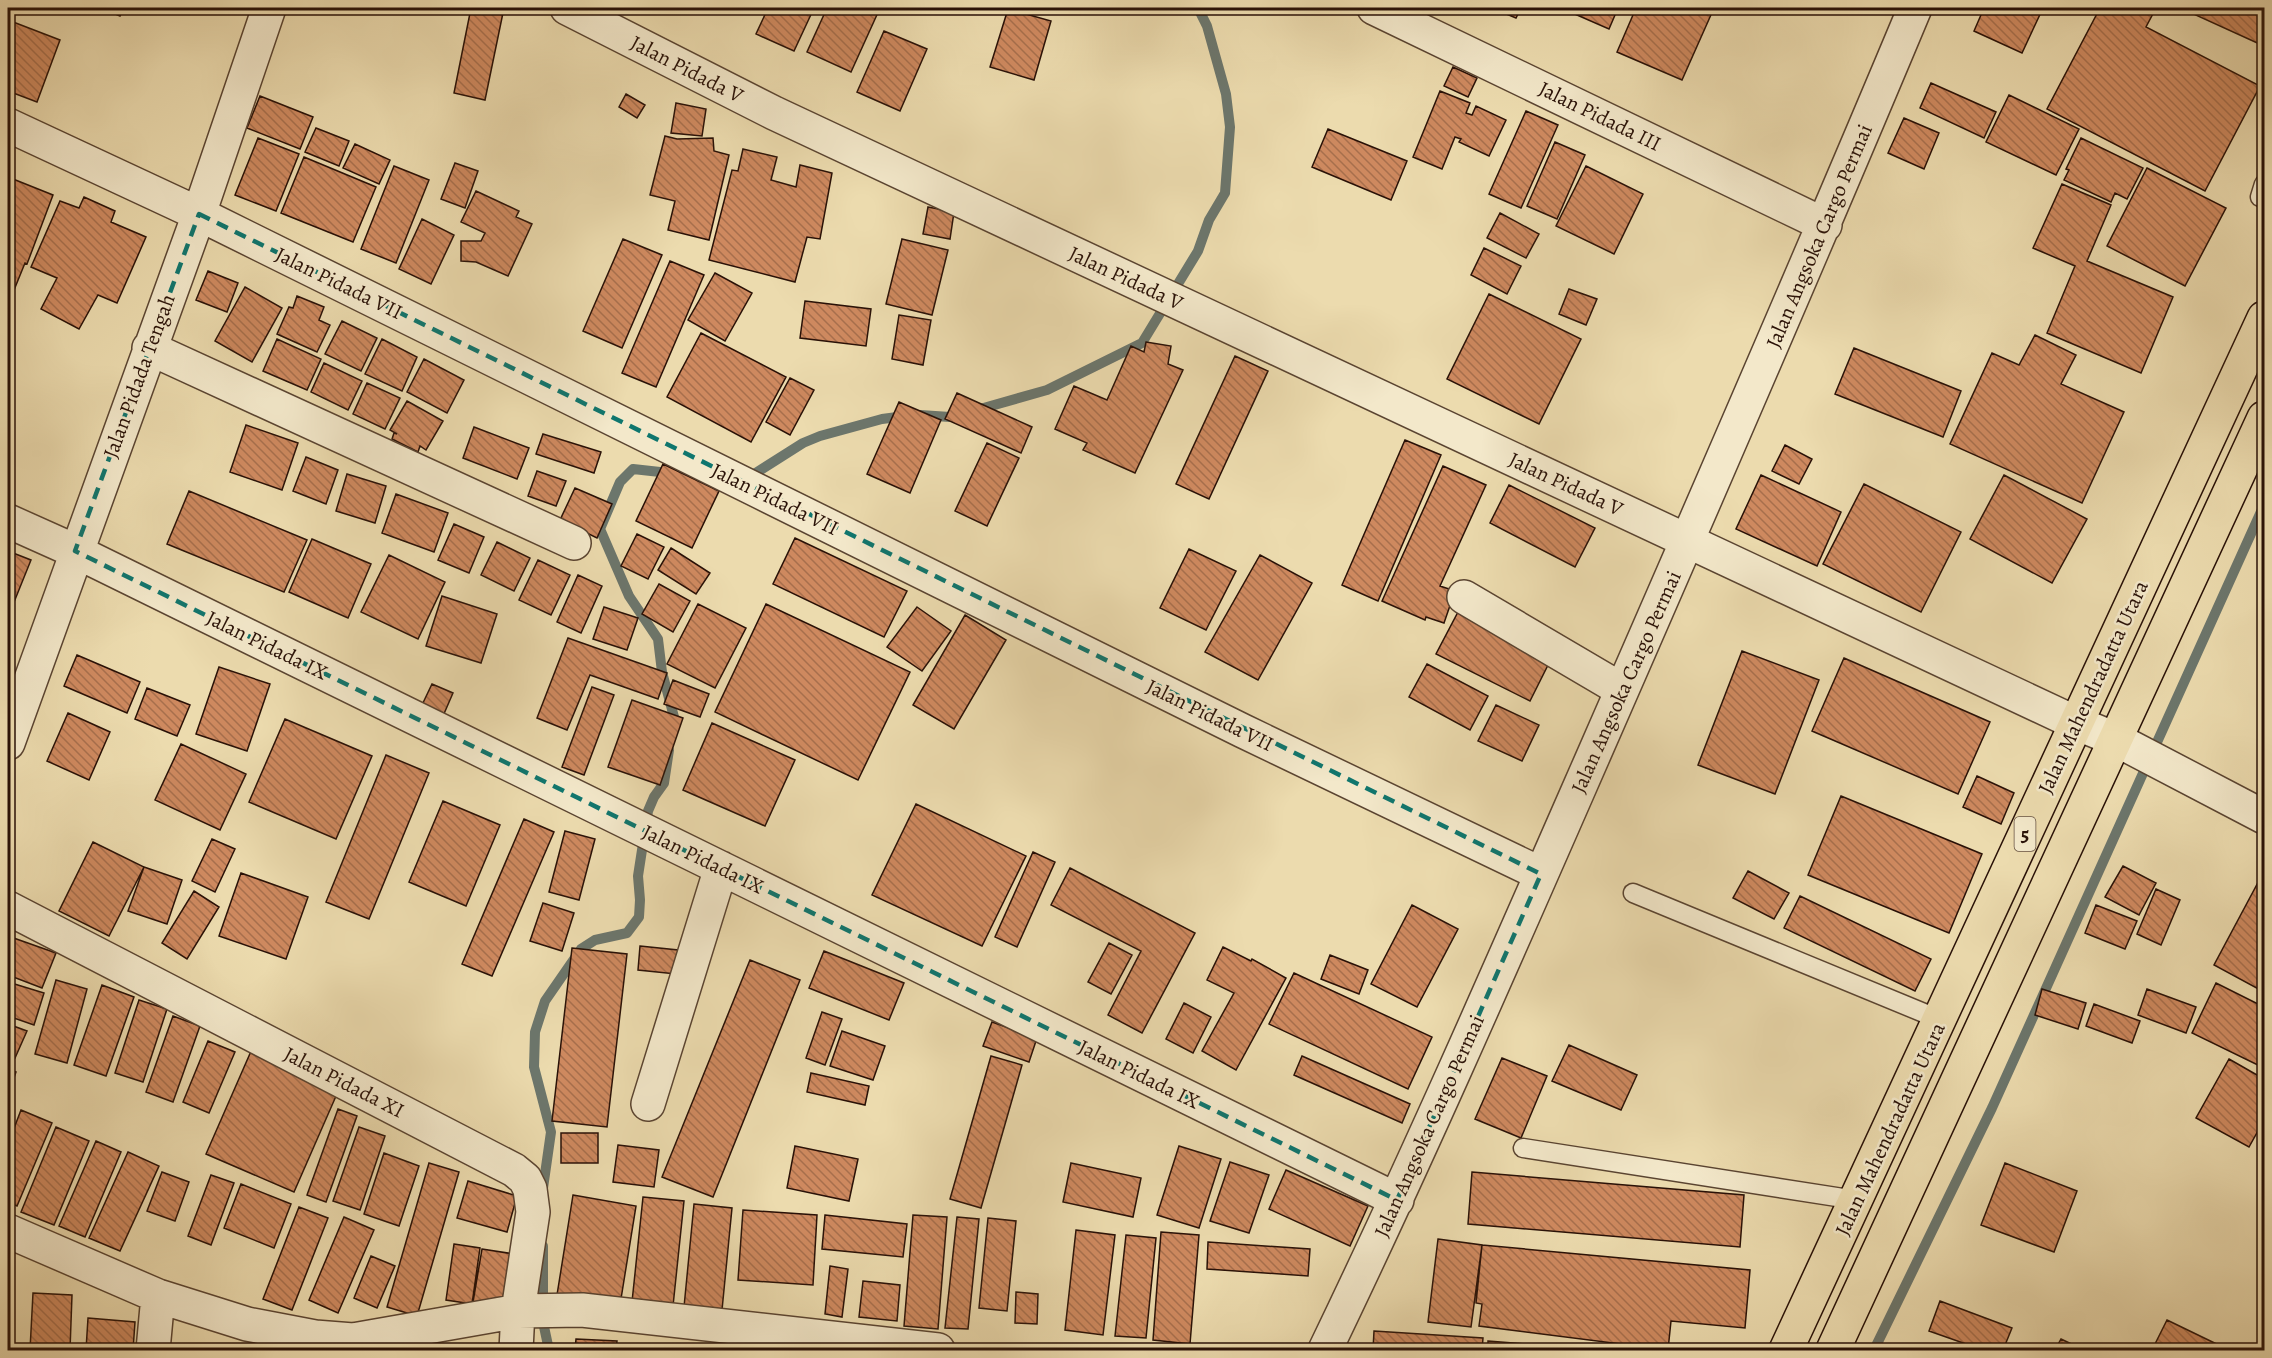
<svg xmlns="http://www.w3.org/2000/svg" width="2272" height="1358" font-family="Alegreya,serif">
<defs>
<pattern id="building-back-hatch" width="6" height="6" patternUnits="userSpaceOnUse" patternTransform="scale(1.5)"><rect width="6" height="6" fill="#ce895f"/><path d="M-1 5l2 2M0 0l6 6M5-1l2 2" fill="none" stroke="#a76f4c"/></pattern>
</defs>
<rect width="100%" height="100%" fill="#ecdbae"/>
<filter id="stains"><feTurbulence type="fractalNoise" baseFrequency=".00333" numOctaves="4"/><feColorMatrix values="0 0 0 0 .2 0 0 0 0 .09 0 0 0 0 .02 0 0 0 .5 -.17"/></filter>
<radialGradient id="worn" r=".72"><stop offset=".6" stop-color="#630" stop-opacity="0"/><stop offset="1" stop-color="#630" stop-opacity=".3"/></radialGradient>
<g fill="none" stroke-linecap="round" stroke-linejoin="round">
<!-- stream -->
<path stroke="#6c766c" stroke-width="10" d="M973 411 1047 390 1142 343 1198 251 1209 220 1225 193 1230 127 1226 94 1207 26 1198 8
M920 415 950 417 958 415
M745 476H751L803 443 820 436 882 419 905 416
M673 729 674 717 662 672 658 639 629 596 600 529 620 482 633 469 705 477
M542 1195 551 1132 534 1067 535 1032 545 1001 581 949 595 940 627 933 639 917 640 900 638 876 648 811 654 797 664 783 669 750
M543 1246V1322L549 1350
M1874 1350 1992 1108 2264 505"/>
</g>
<!-- building -->
<path fill="url(#building-back-hatch)" stroke="#291107" stroke-width="1.5" d="M101 8H124L120 16Z
M471 8H504L485 100 454 93Z
M768 8H814L794 51 756 34Z
M827 8H880L851 72 807 52Z
M1492 8H1521L1516 18Z
M1561 8H1618L1609 29Z
M1636 8H1714L1682 80 1617 52Z
M1984 8H2043L2022 53 1974 31Z
M2100 8H2156L2146 27 2260 86 2205 191 2047 109Z
M2191 8H2264V46L2189 12Z
M1008 9 1051 21 1034 80 990 67Z
M8 20 60 40 37 102 8 91Z
M884 31 927 49 900 111 857 92Z
M1453 67 1477 78 1468 97 1444 86Z
M1931 83 1996 112 1984 138 1920 108Z
M1440 91 1470 103 1466 113 1472 115 1476 106 1506 120 1489 156 1459 142 1461 139 1455 137 1442 169 1413 157Z
M626 94 645 105 637 118 619 107Z
M2009 95 2079 129 2056 175 1986 142Z
M260 96 313 117 300 149 247 128Z
M676 103 706 109 702 136 671 133Z
M1526 111 1558 125 1521 208 1489 194Z
M1904 118 1939 133 1924 169 1888 153Z
M316 128 349 141 339 166 305 152Z
M1328 129 1407 161 1391 200 1312 167Z
M665 136 677 139 713 138 714 151 729 155 709 240 668 230 675 201 650 195Z
M258 138 299 154 276 211 235 195Z
M2081 138 2143 168 2127 199 2115 193 2111 202 2064 180 2069 170 2066 169Z
M1555 142 1585 155 1557 219 1527 206Z
M355 144 390 160 379 184 343 168Z
M743 149 777 157 771 180 796 187 800 165 832 173 820 239 807 237 795 282 709 260 732 170 738 171Z
M304 157 376 187 353 242 281 213Z
M455 163 478 171 465 208 441 199Z
M394 166 429 180 396 263 361 249Z
M1586 166 1643 194 1614 254 1556 226Z
M2147 168 2226 208 2185 286 2107 246Z
M8 177 53 195 27 264 25 263 14 290 8 288Z
M2062 184 2111 205 2087 261 2173 297 2141 373 2047 333 2075 266 2033 248Z
M476 191 519 211 516 217 532 224 508 276 476 262 461 261V241H481L485 233 461 222Z
M84 197 115 211 111 222 146 237 117 303 98 295 79 329 41 309 57 278 31 267 60 201 79 208Z
M928 207 954 212 950 239 923 234Z
M1500 213 1539 234 1526 258 1487 238Z
M422 219 454 235 431 284 399 269Z
M623 239 662 255 622 348 583 331Z
M902 239 948 250 932 315 886 304Z
M1484 248 1521 266 1507 294 1471 275Z
M670 261 704 275 656 387 622 373Z
M208 271 238 283 227 312 196 300Z
M715 273 752 293 725 341 688 320Z
M245 287 282 308 252 362 215 341Z
M1569 289 1597 299 1586 325 1559 314Z
M1489 294 1581 339 1539 424 1447 379Z
M297 296 324 307 319 320 330 325 317 352 277 334 289 307 293 308Z
M805 301 871 309 866 346 800 338Z
M899 315 931 320 923 365 892 359Z
M342 321 377 338 361 371 325 354Z
M701 333 786 377 751 442 667 397Z
M2035 335 2076 355 2061 384 2124 412 2082 503 1950 444 1992 353 2019 365Z
M277 339 321 359 307 390 263 371Z
M382 339 417 357 402 391 365 374Z
M1146 342 1171 346 1168 364 1183 370 1135 473 1083 450 1087 443 1055 429 1074 386 1107 400 1131 346 1144 352Z
M1854 348 1961 391 1943 437 1835 394Z
M1235 356 1268 371 1209 499 1176 484Z
M424 359 464 380 447 413 407 392Z
M324 363 362 381 348 410 311 392Z
M790 378 814 390 790 435 766 422Z
M367 383 400 398 385 429 353 414Z
M957 393 1032 427 1021 453 945 419Z
M407 401 443 421 426 450 420 446 418 452 392 439 394 433 397 434 390 430Z
M899 402 941 420 910 493 867 474Z
M246 425 298 443 282 490 230 472Z
M474 427 529 448 517 479 463 458Z
M543 434 601 452 594 473 536 454Z
M1405 440 1441 455 1378 601 1342 585Z
M987 443 1019 458 987 526 955 511Z
M1785 445 1812 459 1799 484 1772 471Z
M306 457 338 470 326 504 293 491Z
M663 464 719 491 692 548 636 521Z
M1443 466 1486 485 1440 586 1455 591 1444 623 1426 617 1425 620 1382 601Z
M537 471 566 481 556 506 528 496Z
M347 474 386 486 375 523 336 511Z
M1761 475 1841 512 1817 566 1736 529Z
M2004 475 2087 519 2052 583 1970 539Z
M1864 484 1961 532 1921 612 1823 564Z
M1509 485 1595 528 1575 567 1490 523Z
M575 488 612 504 597 538 560 520Z
M189 491 307 540 284 592 167 544Z
M396 494 448 513 434 552 382 533Z
M454 524 484 537 469 573 438 560Z
M637 534 664 547 648 579 621 566Z
M795 538 907 591 884 637 773 584Z
M312 539 371 564 348 618 289 592Z
M497 542 530 558 514 591 481 575Z
M671 548 710 573 696 594 658 570Z
M1189 549 1236 571 1206 630 1160 608Z
M8 551 31 560 8 617Z
M389 555 445 582 418 639 361 612Z
M1260 555 1312 583 1258 680 1205 652Z
M538 560 570 575 551 615 519 600Z
M578 575 602 586 581 633 557 622Z
M659 584 690 601 673 632 642 614Z
M442 596 497 614 481 663 426 646Z
M698 604 746 628 715 688 667 664Z
M766 604 910 672 858 780 715 712Z
M604 607 638 618 627 650 593 639Z
M917 607 951 631 922 671 887 647Z
M1458 612 1551 659 1530 701 1436 654Z
M965 615 1006 640 954 729 913 705Z
M568 638 667 673 658 699 590 675 567 730 537 718Z
M1742 651 1819 680 1775 794 1698 765Z
M77 655 140 682 127 713 64 686Z
M1844 658 1990 722 1958 794 1812 731Z
M1427 664 1488 696 1470 730 1409 697Z
M219 667 270 684 247 751 196 734Z
M673 680 709 694 700 717 664 704Z
M432 684 453 693 443 716 421 707Z
M592 687 614 695 584 775 562 767Z
M147 688 190 705 177 736 135 719Z
M632 700 683 718 660 785 608 767Z
M1496 705 1539 725 1522 761 1478 741Z
M68 713 110 732 89 780 47 761Z
M285 719 372 756 336 839 249 802Z
M712 723 795 760 765 826 683 790Z
M181 744 246 774 220 830 155 800Z
M386 755 429 773 369 919 326 902Z
M1977 776 2014 793 2001 824 1963 807Z
M1841 796 1982 854 1949 933 1808 875Z
M443 801 500 825 466 906 409 882Z
M916 804 1026 856 982 946 872 895Z
M524 819 554 832 492 976 462 964Z
M565 831 595 839 579 900 549 892Z
M212 839 235 849 215 892 192 881Z
M93 842 144 867 109 936 59 911Z
M1033 852 1055 862 1017 947 995 937Z
M2123 866 2156 883 2139 915 2105 897Z
M144 867 182 880 167 924 128 911Z
M1070 868 1195 933 1142 1033 1108 1015 1141 951 1051 905Z
M1748 871 1789 893 1774 919 1733 898Z
M241 873 308 897 286 959 219 936Z
M2262 875 2264 876V992L2214 965Z
M2156 889 2180 900 2161 945 2137 934Z
M194 891 219 907 187 959 162 943Z
M1800 896 1931 959 1915 991 1784 928Z
M543 903 574 913 562 951 530 941Z
M1412 905 1458 929 1417 1007 1371 984Z
M2096 905 2137 921 2125 949 2085 933Z
M8 936 56 953 42 988 8 975Z
M1109 943 1132 955 1111 994 1088 982Z
M640 946 678 950 676 974 638 970Z
M1223 947 1251 961 1252 959 1286 978 1236 1070 1202 1051 1234 993 1207 980Z
M572 948 627 954 607 1127 552 1121Z
M824 951 904 983 889 1020 809 988Z
M1330 955 1368 970 1359 994 1321 979Z
M750 960 800 980 713 1197 662 1177Z
M1294 973 1432 1037 1408 1089 1269 1024Z
M56 980 87 989 67 1063 35 1054Z
M8 982 44 993 34 1025 8 1016Z
M2216 983 2264 1007V1068L2192 1033Z
M102 985 134 997 106 1076 74 1065Z
M2042 989 2086 1003 2078 1029 2035 1015Z
M2147 989 2196 1007 2186 1033 2138 1015Z
M139 1000 167 1009 143 1082 115 1073Z
M1184 1003 1211 1017 1193 1053 1166 1039Z
M2094 1004 2140 1021 2132 1043 2086 1026Z
M822 1012 842 1019 825 1065 806 1058Z
M173 1016 200 1026 173 1102 146 1092Z
M992 1022 1037 1038 1029 1062 983 1046Z
M8 1024 27 1031 15 1058 8 1055Z
M842 1031 885 1046 873 1080 830 1066Z
M208 1041 235 1052 209 1113 183 1102Z
M1569 1045 1637 1075 1621 1110 1552 1081Z
M252 1049 340 1087 294 1192 206 1154Z
M991 1056 1022 1065 981 1208 950 1199Z
M1302 1056 1410 1104 1402 1123 1294 1075Z
M1502 1058 1547 1076 1521 1138 1475 1119Z
M2229 1059 2264 1079V1120L2249 1147 2196 1118Z
M8 1069 16 1072 8 1095Z
M811 1073 869 1086 865 1105 807 1092Z
M338 1109 357 1116 326 1202 307 1195Z
M21 1110 52 1123 17 1206 8 1202V1144Z
M56 1127 89 1141 54 1225 21 1212Z
M359 1127 385 1136 360 1210 333 1201Z
M561 1133H598V1163H561Z
M96 1141 121 1152 85 1237 59 1226Z
M618 1145 659 1150 654 1187 613 1182Z
M795 1146 858 1159 849 1201 787 1188Z
M1179 1146 1221 1159 1199 1228 1157 1215Z
M128 1152 159 1166 120 1251 89 1238Z
M384 1153 419 1166 399 1226 364 1214Z
M1230 1162 1269 1175 1249 1233 1210 1221Z
M429 1163 459 1172 417 1316 387 1307Z
M1071 1163 1141 1178 1133 1217 1063 1202Z
M2005 1163 2077 1191 2054 1252 1981 1225Z
M1286 1170 1368 1206 1350 1246 1269 1209Z
M162 1172 189 1182 175 1221 147 1211Z
M1472 1172 1744 1195 1740 1247 1468 1224Z
M211 1175 234 1183 211 1245 188 1236Z
M468 1181 517 1196 507 1232 457 1218Z
M241 1184 291 1204 274 1248 224 1228Z
M573 1195 636 1206 620 1305 557 1295Z
M643 1197 684 1201 673 1306 632 1302Z
M694 1204 732 1208 722 1310 684 1307Z
M299 1207 328 1218 292 1310 263 1299Z
M743 1210 817 1215 813 1285 738 1280Z
M825 1215 907 1224 903 1257 822 1249Z
M913 1215 947 1217 938 1329 904 1326Z
M344 1217 374 1230 338 1313 309 1300Z
M957 1217 979 1219 968 1329 945 1328Z
M988 1218 1016 1221 1007 1311 979 1308Z
M1076 1230 1115 1235 1103 1335 1065 1330Z
M1161 1232 1199 1235 1190 1344 1153 1340Z
M1126 1235 1156 1238 1146 1338 1115 1336Z
M1438 1239 1482 1245 1471 1327 1428 1322Z
M1208 1242 1310 1249 1308 1276 1207 1269Z
M454 1244 480 1248 472 1304 446 1300Z
M1482 1245 1750 1270 1745 1328 1671 1321 1668 1350 1479 1326 1482 1304 1476 1303Z
M482 1249 514 1254 505 1308 473 1302Z
M371 1256 395 1266 377 1308 354 1298Z
M830 1266 848 1269 842 1317 825 1314Z
M863 1281 900 1285 897 1321 859 1317Z
M1016 1292 1038 1294 1037 1324 1015 1323Z
M33 1293 72 1295 70 1350H30Z
M1940 1301 2012 1328 2003 1350H1983L1929 1331Z
M88 1318 135 1322 133 1350H86Z
M2167 1320 2229 1350H2152Z
M1374 1331 1483 1338 1482 1350H1373Z
M576 1339 617 1341 616 1350H575Z
M2061 1339 2084 1350H2055Z
M1488 1341 1603 1350H1488Z
M719 1345 749 1347V1350H719Z
M626 1346 674 1350H626Z"/>
<g fill="none" stroke-linecap="round" stroke-linejoin="round">
<!-- service casing -->
<g stroke="#5a4431" stroke-width="21">
<path id="service" d="M2260 197 2264 184
M1633 893 1941 1020
M1523 1148 1856 1200"/>
</g>
<!-- minor casing -->
<g stroke="#5a4431" stroke-width="36">
<path id="minor" d="M567 8 774 113 2076 723 2115 739 2264 817
M1374 8 1825 225
M8 125 199 214 1243 731 1541 874
M149 348 574 543
M8 521 75 551 1397 1200
M1464 597 1622 690
M8 743 199 214 269 8
M8 908 514 1170 525 1179 530 1189 533 1212 518 1311 516 1350
M648 1104 721 868
M8 1231 158 1296 247 1324 315 1337 353 1340 518 1311 582 1310 938 1350
M153 1350 158 1296
M1325 1350C1420 1153 1507 953 1595 752 1703 505 1811 257 1915 8"/>
</g>
<!-- trunk casing -->
<g stroke="#291107" stroke-width="36">
<path id="trunk" d="M1786 1350 2264 318
M1833 1350 2264 418"/>
</g>
<!-- service -->
<use href="#service" stroke="#f3e8ca" stroke-width="18"/>
<!-- minor -->
<use href="#minor" stroke="#f3e8ca" stroke-width="33"/>
<!-- trunk -->
<use href="#trunk" stroke="#ecdbae" stroke-width="33"/>
</g>
<!-- marked area -->
<path fill="none" stroke="#0f766e" stroke-width="4.5" stroke-dasharray="12 8" stroke-linejoin="round" d="M199 214 1541 874 1397 1200 75 551Z"/>
<g text-anchor="middle" dominant-baseline="central" stroke-width="5" stroke-linejoin="round" paint-order="stroke">
<!-- shield labels -->
<rect fill="#f3e8ca" stroke="#665242" stroke-width="1.5" x="2014.5" y="817" width="21" height="34" rx="4.5"/>
<g font-size="20" font-weight="bold" fill="#291107">
<text x="2025" y="834">5</text>
</g>
<!-- street labels -->
<g font-size="21" fill="#291107" stroke="#f3e8ca">
<text transform="translate(687 69) rotate(27)">Jalan Pidada V</text>
<text transform="translate(1600 116) rotate(26)">Jalan Pidada III</text>
<text transform="translate(1819 236) rotate(-67)">Jalan Angsoka Cargo Permai</text>
<text transform="translate(1126 278) rotate(25)">Jalan Pidada V</text>
<text transform="translate(339 283) rotate(26)">Jalan Pidada VII</text>
<text transform="translate(139 376) rotate(-70)">Jalan Pidada Tengah</text>
<text transform="translate(1566 484) rotate(25)">Jalan Pidada V</text>
<text transform="translate(775 499) rotate(26)">Jalan Pidada VII</text>
<text transform="translate(267 645) rotate(26)">Jalan Pidada IX</text>
<text transform="translate(1626 682) rotate(-66)">Jalan Angsoka Cargo Permai</text>
<text transform="translate(2093 687) rotate(-65)">Jalan Mahendradatta Utara</text>
<text transform="translate(1210 715) rotate(26)">Jalan Pidada VII</text>
<text transform="translate(703 859) rotate(26)">Jalan Pidada IX</text>
<text transform="translate(1139 1074) rotate(26)">Jalan Pidada IX</text>
<text transform="translate(344 1082) rotate(27)">Jalan Pidada XI</text>
<text transform="translate(1429 1126) rotate(-66)">Jalan Angsoka Cargo Permai</text>
<text transform="translate(1890 1129) rotate(-65)">Jalan Mahendradatta Utara</text>
</g>
</g>
<!-- margin -->
<rect width="2272" height="1358" fill="none" stroke="#ecdbae" stroke-width="30"/>
<rect x="9" y="9" width="2254" height="1340" fill="none" stroke="#291107" stroke-width="3"/>
<rect x="15" y="15" width="2242" height="1328" fill="none" stroke="#291107" stroke-width="1.5"/>
<rect width="100%" height="100%" filter="url(#stains)"/>
<rect width="100%" height="100%" fill="url(#worn)"/>
</svg>
